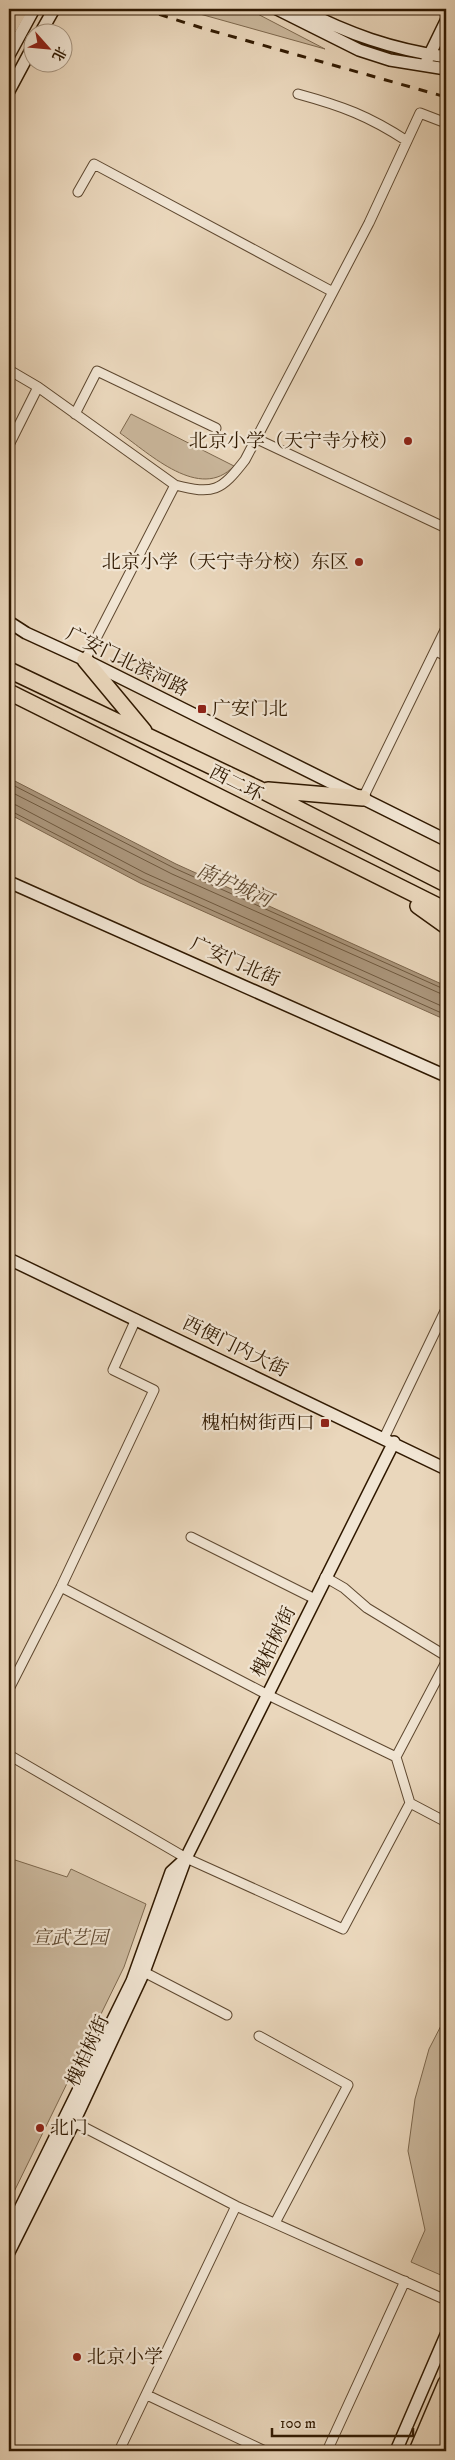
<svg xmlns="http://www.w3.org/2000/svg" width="455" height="2460" font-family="'IM FELL DW Pica','Noto Serif SC',serif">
<rect width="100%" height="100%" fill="#ead7bc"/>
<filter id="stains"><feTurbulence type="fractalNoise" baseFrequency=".004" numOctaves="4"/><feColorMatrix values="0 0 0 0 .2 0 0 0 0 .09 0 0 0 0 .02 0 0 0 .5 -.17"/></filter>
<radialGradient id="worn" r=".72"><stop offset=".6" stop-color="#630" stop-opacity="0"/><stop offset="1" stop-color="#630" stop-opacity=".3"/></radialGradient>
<!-- green -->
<path fill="#cab79c" stroke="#7d684e" d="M182 9H248L325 49Z
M131 414 234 466C200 502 150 454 120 433Z
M9 1858 67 1877 71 1869 146 1904 124 1967 9 2202Z
M446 2016V2276H443L411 2262 425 2230 408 2151 415 2099 429 2049Z"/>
<!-- water -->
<path fill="#ab967c" stroke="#7a644b" d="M9 778 176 864 446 986V1020L140 883 9 814Z"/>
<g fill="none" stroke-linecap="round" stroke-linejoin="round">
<!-- shore -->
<path stroke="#6e583e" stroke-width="1" d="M9 783 174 868 446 990
M9 791 172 874 446 996
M9 803 16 805 145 873 446 1008
M9 810 142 879 446 1015"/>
<!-- street casing -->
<g stroke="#5e4830" stroke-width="11">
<path id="street" d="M298 94C342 106 369 116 407 141
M78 192 94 164 333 292
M9 370 38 387 175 485
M75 414 97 371 216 428
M257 439 446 528
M9 445 38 387
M436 651 446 656
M85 660 175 485C214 495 221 491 245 460L369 223 420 113 446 123
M363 798 446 628
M384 1438 446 1309
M191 1537 315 1599
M325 1577 344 1588 367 1608 446 1656
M61 1587 268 1695 396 1757
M9 1689 61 1587 154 1390 113 1370 136 1319
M9 1755 186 1858 343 1929 410 1803 396 1757 446 1662
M410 1803 446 1822
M144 1972 227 2015
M259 2036 348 2085 275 2223
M70 2120 236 2206 446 2300
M147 2395 265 2451
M119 2451 236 2206
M327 2451 405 2281"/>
</g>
<!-- secondary casing -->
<g stroke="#301901" stroke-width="14">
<path id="secondary" d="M277 9 359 50 390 60 446 69
M300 9C349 34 391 49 446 57
M41 32 54 9
M9 55 34 9
M427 60 446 21
M9 91 32 48
M9 622 26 633 85 660 446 840
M9 882 446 1076
M9 1259 446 1469
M9 2231 132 1981 171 1872 183 1861
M9 2252 74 2122 144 1972 186 1858 394 1442
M396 2451 446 2335"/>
</g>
<!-- highway casing -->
<g stroke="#301901" stroke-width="18">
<path id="highway" d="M9 28 20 9
M85 660 144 731
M9 670 259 789 446 884
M9 692 446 910
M268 790 363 798
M418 906 446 926
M417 2451 446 2383
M433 2451 446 2421"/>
</g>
<!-- street -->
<use href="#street" stroke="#f1e5d3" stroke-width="9"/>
<!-- secondary -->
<use href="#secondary" stroke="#f1e5d3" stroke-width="11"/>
<!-- highway -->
<use href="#highway" stroke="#ead7bc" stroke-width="15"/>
<!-- rail -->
<path stroke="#301901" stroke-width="3" stroke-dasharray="9 9" stroke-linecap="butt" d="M142 9 202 28 446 97"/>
</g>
<!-- markers -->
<g fill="#8f2418" stroke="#f1e5d3" stroke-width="2">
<circle cx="408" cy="441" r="5"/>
<circle cx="359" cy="562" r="5"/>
<rect x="197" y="704" width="10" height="10" rx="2.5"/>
<rect x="320" y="1418" width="10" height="10" rx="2.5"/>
<circle cx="40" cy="2128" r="5"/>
<circle cx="77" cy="2357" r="5"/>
</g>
<g text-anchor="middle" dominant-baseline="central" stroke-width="4.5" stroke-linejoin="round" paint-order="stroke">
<!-- poi labels -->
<g font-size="19" fill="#301901" stroke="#f1e5d3" text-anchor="end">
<text x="398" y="441">北京小学（天宁寺分校）</text>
<text x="349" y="562">北京小学（天宁寺分校）东区</text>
<text x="212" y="709" text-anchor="start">广安门北</text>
<text x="315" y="1423">槐柏树街西口</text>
<text x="50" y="2128" text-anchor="start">北门</text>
<text x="87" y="2357" text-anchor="start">北京小学</text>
</g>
<!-- street labels -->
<g font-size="19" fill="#301901" stroke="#f1e5d3">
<text transform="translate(127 662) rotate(26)">广安门北滨河路</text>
<text transform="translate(236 784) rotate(27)">西二环</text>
<text transform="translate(235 962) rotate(24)">广安门北街</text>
<text transform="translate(235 1347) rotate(26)">西便门内大街</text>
<text transform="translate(274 1642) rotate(-64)">槐柏树街</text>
<text transform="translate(88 2051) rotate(-65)">槐柏树街</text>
</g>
<!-- park labels -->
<g font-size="19" font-style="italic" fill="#5e4830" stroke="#f1e5d3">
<text x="70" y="1938">宣武艺园</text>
</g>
<!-- water labels -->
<g font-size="20" font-style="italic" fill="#614b32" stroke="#f1e5d3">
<text transform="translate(234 886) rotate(24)">南护城河</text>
</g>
</g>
<!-- margin -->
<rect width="455" height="2460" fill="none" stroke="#ead7bc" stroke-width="30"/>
<rect x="10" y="10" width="435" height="2440" fill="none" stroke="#301901" stroke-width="2.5"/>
<rect x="15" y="15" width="425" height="2430" fill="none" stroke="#301901"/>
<!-- north arrow -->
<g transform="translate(48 48) rotate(117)"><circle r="24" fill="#f1e5d3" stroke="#a4937f"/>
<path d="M0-4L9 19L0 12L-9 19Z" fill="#8f2418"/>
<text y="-8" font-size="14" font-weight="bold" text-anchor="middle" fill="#301901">北</text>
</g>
<!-- scale -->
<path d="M272 2428v8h141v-8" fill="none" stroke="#301901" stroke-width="2.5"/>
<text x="280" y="2428" font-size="15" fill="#301901" stroke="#f1e5d3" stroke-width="4" paint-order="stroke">100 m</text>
<rect width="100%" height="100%" filter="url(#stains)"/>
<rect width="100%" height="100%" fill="url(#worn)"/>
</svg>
